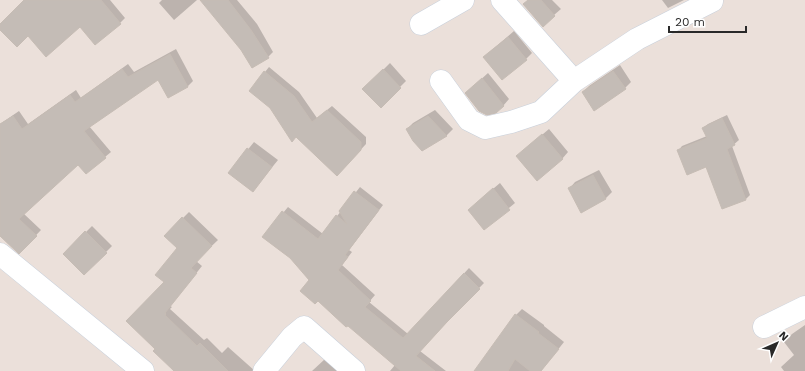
<svg xmlns="http://www.w3.org/2000/svg" width="805" height="371" font-family="'Work Sans',sans-serif">
<rect width="100%" height="100%" fill="#ebe0da"/>
<!-- shadow -->
<path fill="#0003" d="M48 0H110L125 18 120 23 80 26 28 35 0 29V26Z
M162 0H197L174 20 159 3Z
M201 0H237L257 24 273 52 268 57 242 49Z
M528 0H552L561 9 554 15Z
M662 0H684L668 8Z
M514 31 532 53 526 59 484 57Z
M176 49 193 81 187 87 158 78 89 126 111 152 105 157 78 163 23 213 41 230 20 252 0 232V124L19 111 28 124 76 90 81 98 128 64 134 72Z
M390 63 406 81 381 106 364 89Z
M620 65 631 82 625 88 583 92 589 86Z
M269 67 299 92 317 118 332 106 366 137V144L342 170 265 72Z
M488 73 509 99 503 106 466 93Z
M435 110 453 129 447 135 423 149 407 129 413 123Z
M727 115 739 140 732 146 750 195 746 199 723 208 706 166 678 151 682 146 707 136 703 128 708 124Z
M549 129 568 152 562 159 524 150Z
M254 142 278 160 253 191 229 173Z
M599 170 612 192 605 199 569 189 575 182Z
M500 183 515 203 484 229 475 204Z
M360 187 383 205 349 250 352 252 342 265 375 295 369 302 408 334 469 268 484 283 452 316 420 351 446 371H390L395 365 310 280 291 258 263 237 288 207 323 234Z
M189 212 218 240 196 261 202 266 170 306 172 307 170 309 204 340 207 338 222 353 228 347 255 371H175L157 348 165 282 178 248 165 236Z
M92 226 112 246 84 274 64 254Z
M522 309 544 325V326L564 342 541 371H477L516 315Z
M805 325V371H784L781 367 794 355 784 342 792 334Z
M325 359 337 371H312Z"/>
<!-- building -->
<path fill="#c4bcb6" stroke="#c6bcb4" d="M24 0H101L121 24 95 45 80 27 46 57 28 36 17 47 0 30V24Z
M200 0H228L251 30 269 58 252 68 241 50Z
M528 0H541L555 16 543 27 523 4Z
M508 37 527 60 502 80 483 57Z
M170 54 188 87 168 98 158 80 84 131 106 158 86 174 78 165 19 219 37 236 19 254 0 236V124L13 116 22 129 70 95 75 102 122 69 128 77Z
M383 69 401 88 381 108 362 89Z
M264 71 294 96 312 122 327 110 361 142V150L337 176 296 137 292 142 270 108 249 91Z
M613 71 626 89 594 111 582 92Z
M482 78 504 106 496 113 487 115 479 111 465 93Z
M428 116 447 136 422 151 413 141 406 129Z
M722 118 735 145 727 149 746 200 722 209 706 167 687 175 677 150 707 138 702 128Z
M542 134 563 159 537 181 516 156Z
M247 148 272 167 253 192 228 173Z
M593 175 606 199 581 213 568 188Z
M493 188 510 210 484 230 468 210Z
M354 191 379 210 345 255 348 257 338 270 371 301 365 307 403 338 464 273 480 289 447 322 416 356 435 371H401L348 326 346 327 318 301 315 304 300 291 309 280 290 258 262 237 282 211 318 239 336 215 347 224 339 211Z
M182 217 212 246 191 268 197 273 165 313 166 314 165 315 197 346 200 343 228 371H174L153 351 155 349 126 321 164 282 155 275 177 248 164 236Z
M85 231 107 253 84 275 63 254Z
M515 314 539 332 538 333 559 349 541 371H530L515 359 508 371H474Z"/>
<g fill="none" stroke-linecap="round" stroke-linejoin="round">
<!-- minor casing -->
<g stroke="#c8d0db" stroke-width="23">
<path id="minor" d="M502 0 574 81
M421 24 463 0
M441 81 469 120 485 128 511 122 541 112 574 81 637 39 712 1
M0 254 143 371
M764 327 805 307
M264 371 292 337 304 327 354 371"/>
</g>
<!-- minor -->
<use href="#minor" stroke="#fff" stroke-width="22"/>
</g>
<!-- north arrow -->
<g transform="translate(777 343) rotate(45)" stroke="#ffffff" stroke-width="3" paint-order="stroke">
<path d="M0-3L7 15L0 10L-7 15Z" fill="#292929"/>
<text y="-6" font-size="11" font-weight="bold" text-anchor="middle" fill="#292929">N</text>
</g>
<!-- scale -->
<path d="M669 26v6h77v-6" fill="none" stroke="#292929" stroke-width="2"/>
<text x="675" y="26" font-size="12" fill="#292929" stroke="#ffffff" stroke-width="3" paint-order="stroke">20 m</text>
</svg>
